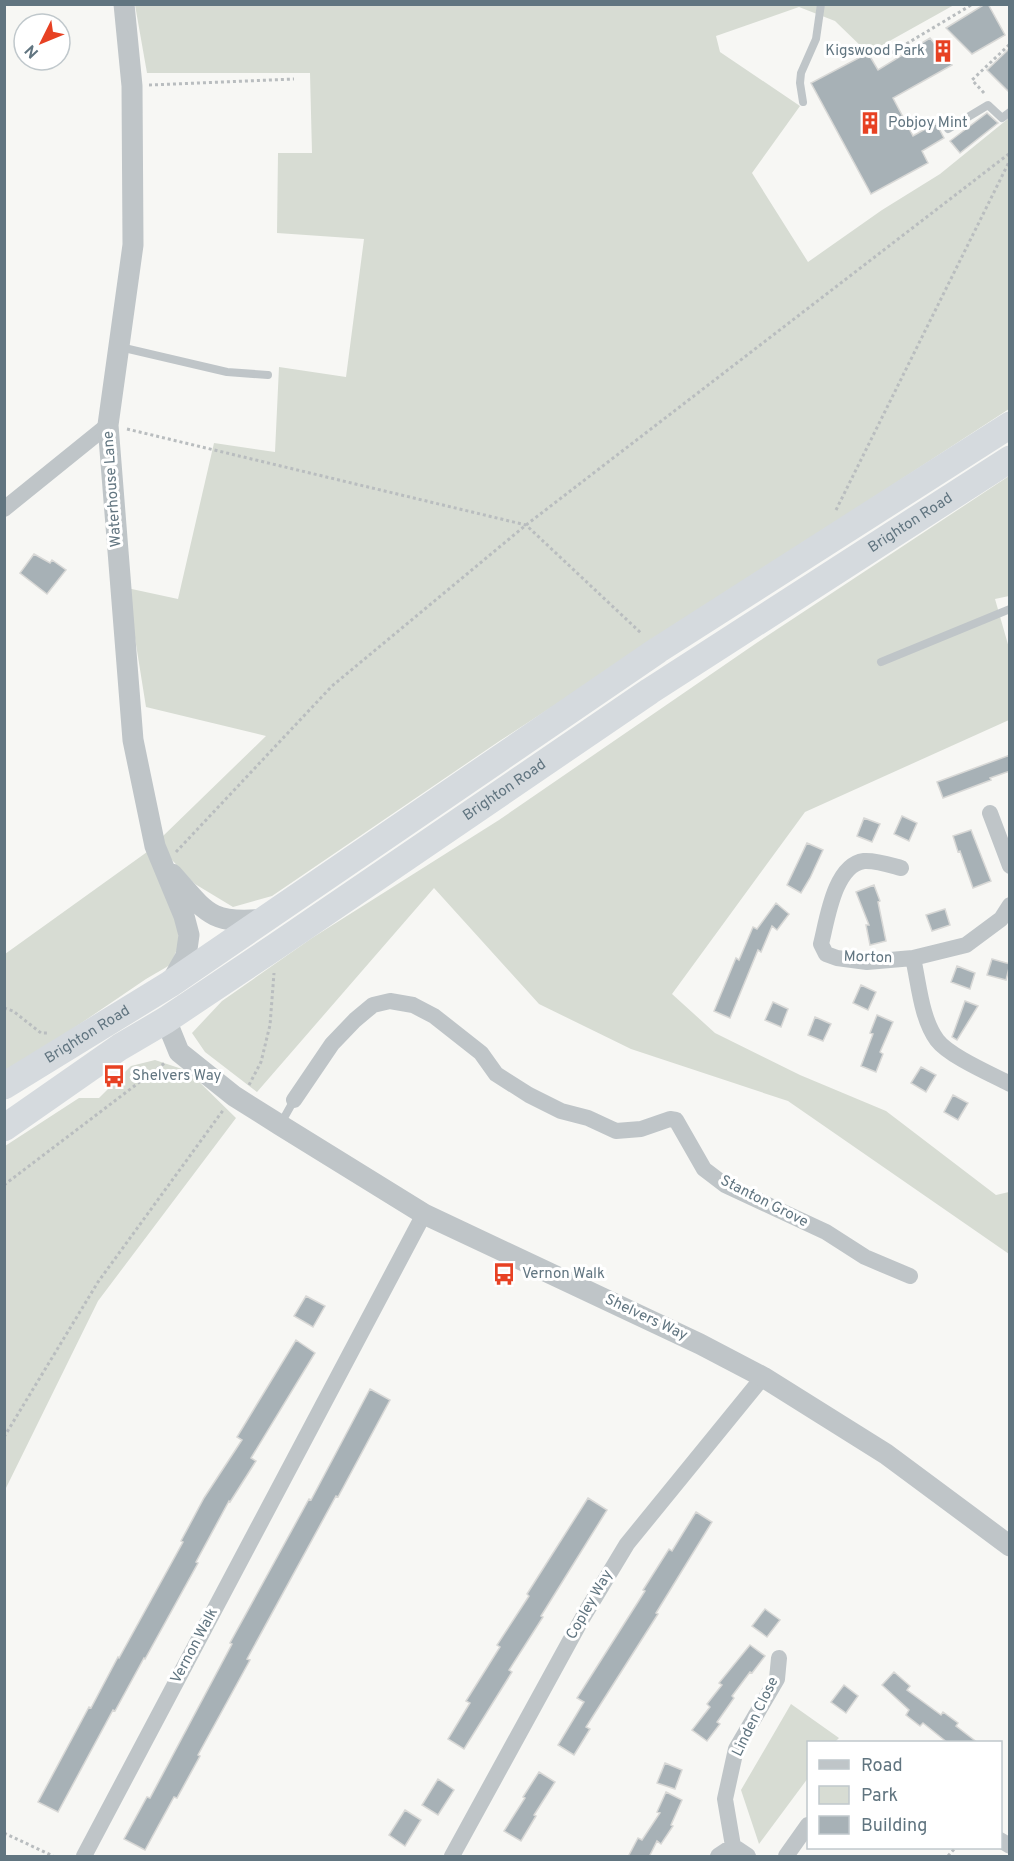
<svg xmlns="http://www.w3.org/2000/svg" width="1014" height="1861" font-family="Overpass,sans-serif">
<rect width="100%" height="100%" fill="#f7f7f4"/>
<!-- green -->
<path fill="#d7dcd3" d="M135 5H954L868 53 835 21 799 7 716 36 720 52 800 106 752 173 808 262 882 210 940 174 1009 118V409L498 742 272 896 233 907 195 884 170 858 162 837 266 736 146 707 127 588 178 599 214 443 275 452 279 367 346 377 364 239 277 233 278 153H312L310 73H147Z
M1009 476V596L995 599 1009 648V720L805 812 672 994 715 1033 800 1075 886 1111 996 1195 1009 1192V1254L788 1101 631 1049 539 1004 434 888 257 1092 205 1052 192 1033 222 1001 312 938 499 820 755 644Z
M147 852 175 914 180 943 170 965 146 979 49 1045 5 1072V954Z
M155 1060 188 1071 236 1118 98 1301 5 1490V1146L79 1098H99L131 1066Z
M791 1704 839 1738 835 1742H808V1778L759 1844 741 1790Z"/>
<!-- building -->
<path fill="#a7b1b6" stroke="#d8d8d6" stroke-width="1.5" d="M985 4H988L1005 35 972 54 946 28Z
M930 38 952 65 893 98 913 136 936 123 944 138 922 151 928 163 871 194 811 83 868 53 878 70Z
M1010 48V93L987 70Z
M987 113 998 123 960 153 950 141Z
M34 554 50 563 52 560 66 570 47 594 20 573Z
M1010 755V771L990 778 991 780 943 798 937 782Z
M902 816 917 823 909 841 894 834Z
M864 818 880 824 872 842 857 836Z
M971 830 991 881 973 888 960 851 958 852 953 836Z
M807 843 823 850 810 878 801 893 787 885Z
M874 885 880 901 878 902 886 941 870 945 866 925H869L856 892Z
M776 903 789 914 777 930 772 926 761 952 758 950 730 1018 714 1011 736 958 739 960 753 927 757 929Z
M945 909 950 925 932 931 926 915Z
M992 959 1010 964 1006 980 987 975Z
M957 966 975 973 970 989 951 982Z
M861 985 876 992 868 1010 853 1003Z
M965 1001 978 1006 957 1040 952 1037Z
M773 1002 788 1009 781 1027 765 1020Z
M877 1015 893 1022 880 1052 883 1054 876 1072 861 1066 873 1034 870 1033Z
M815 1017 831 1024 823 1041 808 1035Z
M921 1067 936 1075 926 1092 911 1083Z
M953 1095 968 1103 958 1120 944 1112Z
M306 1296 325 1306 313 1327 294 1316Z
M296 1340 315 1353 251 1458 256 1461 230 1502 229 1501 196 1562 198 1563 145 1659 144 1658 115 1711 113 1710 58 1812 38 1802 89 1707 91 1708 118 1657 119 1658 183 1542 181 1541 204 1498 242 1440 237 1437Z
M370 1389 390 1400 338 1497 336 1496 247 1659 250 1660 198 1755 200 1756 177 1798 174 1797 145 1850 124 1839 147 1797 150 1798 232 1644 230 1643 309 1499 311 1500Z
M588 1498 607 1510 541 1616 543 1617 509 1670 512 1672 464 1749 448 1739 470 1703 466 1701 500 1647 497 1645 529 1596 527 1594Z
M696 1512 712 1522 656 1613 658 1614 586 1727 590 1729 574 1755 558 1745 584 1702 577 1698 645 1591 643 1590 669 1549 672 1551Z
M765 1609 780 1620 767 1637 752 1626Z
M750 1645 765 1656 752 1673 750 1672 732 1696 734 1698 717 1722 720 1724 707 1741 692 1730 710 1707 707 1704 722 1685 719 1683Z
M894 1672 910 1686 907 1690 941 1715 943 1712 958 1723 956 1726 978 1743H948L923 1723 920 1726 906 1715 909 1710 882 1685Z
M844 1685 858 1696 846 1713 831 1702Z
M665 1763 682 1770 675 1789 657 1783Z
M539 1772 555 1782 534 1815 536 1816 521 1841 504 1831 525 1798 523 1797Z
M438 1779 454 1790 438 1815 422 1805Z
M666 1792 682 1800 671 1825 673 1826 661 1844 657 1841 649 1857H628L638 1838 642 1840 660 1813 657 1812Z
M405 1810 421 1820 405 1846 389 1835Z"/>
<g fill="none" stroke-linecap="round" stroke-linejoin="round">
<!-- path -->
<path stroke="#b9bdbf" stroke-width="3" stroke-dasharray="3 3" stroke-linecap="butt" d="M891 53 973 4
M149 85 294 79
M984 93 972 80 1010 44
M127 429 526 525 642 634
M836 510 1010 160
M176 852 332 686 526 525 1010 153
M4 1008 13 1011 41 1033H48
M249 1085 261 1062 270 1025 274 973
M4 1185 166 1062
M4 1437 98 1282 224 1109
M4 1833 53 1856
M948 1856 955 1848"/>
<!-- service -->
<path stroke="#bfc5c8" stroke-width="8" d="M803 102 800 83 801 73 816 39 821 4
M948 129 988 105 1002 118 1010 112
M120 347 227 372 268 375
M881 662 1010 609
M280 1125 294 1100"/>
<!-- minor -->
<path stroke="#bfc5c8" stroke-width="16" d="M4 509 108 425
M990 813 1010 866
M901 868C890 865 875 860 864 861 834 865 827 921 821 944L826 954 837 958 867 962 913 958 966 945 1001 919 1010 905
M913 958C919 984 921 1018 937 1040 949 1056 991 1074 1010 1084
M294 1100 332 1044 355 1020 373 1005 390 1001 413 1005 434 1016 481 1053 496 1074 529 1095 561 1111 588 1118 616 1131 641 1129 670 1119 676 1120 704 1169 725 1185 826 1232 865 1257 910 1276
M1000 1840 1010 1846
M733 1846 748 1856
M84 1856 424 1214
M452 1856 583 1617 627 1544 763 1377
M718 1856 733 1846 725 1799 736 1749 777 1679 779 1658
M786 1856 808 1825"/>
<!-- tertiary -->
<path stroke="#bfc5c8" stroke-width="21" d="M124 4 132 86 133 245 108 425 133 740 155 846 184 916 189 935 186 956 172 981
M172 874C206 912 210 925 265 919
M166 1020 179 1052 234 1096 280 1125 424 1214 700 1344 763 1377 886 1454 1010 1546"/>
<!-- trunk -->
<g stroke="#d5dade" stroke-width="27">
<path id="s1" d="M4 1086 170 984 658 650 1010 425"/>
<path id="s2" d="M4 1128 120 1047 166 1020 275 947 650 691 1010 459"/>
</g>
</g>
<!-- icons -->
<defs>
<g id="building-bare" transform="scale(1.8)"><path d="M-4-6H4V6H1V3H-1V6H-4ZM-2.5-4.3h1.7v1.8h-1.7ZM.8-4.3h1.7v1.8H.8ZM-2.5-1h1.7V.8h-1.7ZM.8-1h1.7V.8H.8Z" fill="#e74123" stroke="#fff" stroke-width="2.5" paint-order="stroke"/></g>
<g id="bus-bare" transform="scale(1.8)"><path d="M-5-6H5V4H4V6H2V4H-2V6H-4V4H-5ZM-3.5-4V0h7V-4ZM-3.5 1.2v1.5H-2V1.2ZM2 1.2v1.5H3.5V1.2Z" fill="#e74123" stroke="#fff" stroke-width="2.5" paint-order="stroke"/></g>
</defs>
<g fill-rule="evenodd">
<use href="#building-bare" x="943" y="51"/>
<use href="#building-bare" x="870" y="123"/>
<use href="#bus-bare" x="114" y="1076"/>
<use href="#bus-bare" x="504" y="1274"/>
</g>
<g text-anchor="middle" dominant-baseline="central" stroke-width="6" stroke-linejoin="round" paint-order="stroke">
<!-- poi labels -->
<g font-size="15" fill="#617580" stroke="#fff" text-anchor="start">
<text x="925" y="51" text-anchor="end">Kigswood Park</text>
<text x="888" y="123">Pobjoy Mint</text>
<text x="132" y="1076">Shelvers Way</text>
<text x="522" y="1274">Vernon Walk</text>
</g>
<!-- street labels -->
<g font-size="15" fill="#617580" stroke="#fff">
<text transform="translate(113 489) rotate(-94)">Waterhouse Lane</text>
<text stroke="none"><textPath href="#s2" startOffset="1090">Brighton Road</textPath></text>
<text stroke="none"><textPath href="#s2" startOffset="604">Brighton Road</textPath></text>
<text transform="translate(868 958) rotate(2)">Morton</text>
<text stroke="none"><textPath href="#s1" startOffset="98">Brighton Road</textPath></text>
<text transform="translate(764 1202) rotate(27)">Stanton Grove</text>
<text transform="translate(646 1318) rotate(25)">Shelvers Way</text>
<text transform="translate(590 1605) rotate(-60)">Copley Way</text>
<text transform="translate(195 1646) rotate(-62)">Vernon Walk</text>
<text transform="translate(756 1717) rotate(-64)">Linden Close</text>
</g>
</g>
<!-- border -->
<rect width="1014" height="1861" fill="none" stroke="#617580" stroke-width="12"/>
<!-- legend -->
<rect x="807" y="1741" width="195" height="108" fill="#ffffff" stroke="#c0c8cc" stroke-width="1.5"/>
<rect x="819" y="1760" width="30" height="9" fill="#bfc5c8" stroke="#c0c8cc" stroke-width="1.5"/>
<text x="861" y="1771" font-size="18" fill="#617580">Road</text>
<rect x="819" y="1786" width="30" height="18" fill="#d7dcd3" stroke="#c0c8cc" stroke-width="1.5"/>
<text x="861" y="1801" font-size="18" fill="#617580">Park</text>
<rect x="819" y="1816" width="30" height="18" fill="#a7b1b6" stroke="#c0c8cc" stroke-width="1.5"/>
<text x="861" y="1831" font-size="18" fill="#617580">Building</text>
<!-- north arrow -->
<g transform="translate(42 42) rotate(227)"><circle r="28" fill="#ffffff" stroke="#c0c8cc" stroke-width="1.5"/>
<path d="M0-4.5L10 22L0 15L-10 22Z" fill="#e74123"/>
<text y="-9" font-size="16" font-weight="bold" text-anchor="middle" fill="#617580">N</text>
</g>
</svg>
